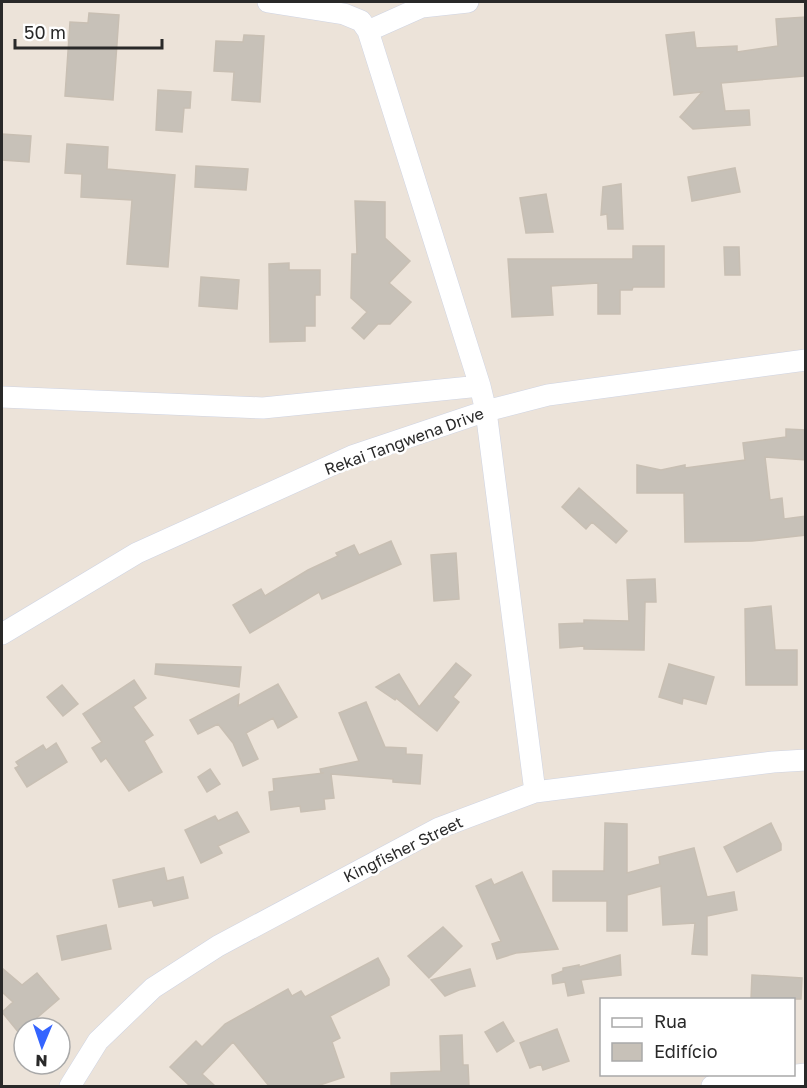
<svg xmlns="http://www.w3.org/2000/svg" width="807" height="1088" font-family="'Golos Text',sans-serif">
<rect width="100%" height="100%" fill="#ece3d9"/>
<!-- building -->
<path fill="#c7c1b8" stroke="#c8bfb3" stroke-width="1.5" d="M89 13 119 15 113 100 65 96 70 22 88 23Z
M806 17 804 76 721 83 725 111 749 110 750 125 693 129 680 117 702 92 674 95 666 35 694 32 696 48 737 46V52L778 46 776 19Z
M244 35 264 36 260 102 232 100 234 72 214 71 216 41 243 42Z
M158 90 191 92 190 108H184L182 132 156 130Z
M2 134 31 136 29 162 2 160Z
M67 144 108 147 107 169 175 175 168 267 127 264 132 200 81 197 82 174 65 173Z
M196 166 248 169 246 190 195 187Z
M735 168 740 192 692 201 688 177Z
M621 184 623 229H608L607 214 601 215 603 187Z
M546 194 553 232 526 233 520 198Z
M355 201 385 202V238L410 261 389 283 411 302 390 324H378L364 339 352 328 367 312 351 298 352 254H357Z
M633 246H664V287H633L632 290H620V314H598V283L551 286 553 315 512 317 508 259H633Z
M724 247H739L740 275H725Z
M289 263V270H320V295H315V326H305V341L270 342 269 264Z
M201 277 239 280 237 309 199 306Z
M786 429 806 430V460L765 457 770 500 782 498 784 519 806 516V535L752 541 685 542 684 493H637V465L661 470 685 465V468L745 460 743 443 786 437Z
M579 488 627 531 616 543 592 522 586 529 562 507Z
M391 541 401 564 322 599 319 592 250 633 233 605 261 589 265 596 308 570 338 556 336 553 354 545 359 555Z
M456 553 459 599 434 601 431 555Z
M655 579 656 602H645L644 650 584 649V646L560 648 559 624 584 623V620L629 621 627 580Z
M771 606 775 650H797V685H746L745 609Z
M456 663 471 675 453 697 459 702 437 731 396 698 395 700 376 687 399 674 419 707Z
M156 664 241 667 239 687 155 674Z
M669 664 714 677 706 704 683 698 682 704 659 697Z
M134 680 146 698 133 707 153 735 144 741 162 772 129 791 106 758 101 762 92 748 102 742 83 714Z
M278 684 297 717 278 728 273 718 246 733 258 759 243 766 233 743 218 724 198 734 190 720 239 694 238 706Z
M62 685 78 704 63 716 47 697Z
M366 702 385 747 406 748V754L422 755 420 784 393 782V779L331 774 334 798 324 799 325 809 301 812 300 806 271 810 269 792 274 791 273 779 324 773H321L320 769 359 761 339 713Z
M56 743 67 762 27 787 15 768 19 766 16 762 43 745 46 750Z
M210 769 220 784 207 792 198 777Z
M237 812 249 832 218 846 222 853 201 863 185 830 215 816 218 821Z
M605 823 627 824V873L660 864 659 857 694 848 707 897 734 892 737 910 707 916V955L692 954 695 923 663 925 661 886 627 895V931H607V901H553V871H604Z
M771 823 781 844V850L737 872 724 847Z
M164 868 167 881 183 877 188 898 154 906 152 900 119 907 113 880Z
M522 872 558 949 516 953 497 959 492 944 501 941 476 886 491 879 494 885Z
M106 925 111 949 62 960 57 936Z
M443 927 462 946 429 978 408 956Z
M620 955 621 975 581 980 584 993 568 996 565 982 553 984 552 975 563 971V968L579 965V967Z
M378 958 389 979V985L330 1016 340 1038 332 1042 344 1077 317 1086H269L233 1042 202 1074 215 1086H190L170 1067 196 1041 202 1047 225 1024 288 989 292 996 301 991 305 997Z
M2 968 22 985 37 973 59 999 19 1033 2 1012 13 1002 2 992Z
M470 969 475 986 459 990 445 996 431 980Z
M752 975 802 978 801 999H751Z
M503 1022 514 1041 497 1052 485 1032Z
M557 1029 569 1061 543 1070 541 1064 530 1068 520 1043Z
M462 1035 463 1065H468L469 1086H391V1073L441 1071 440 1036Z"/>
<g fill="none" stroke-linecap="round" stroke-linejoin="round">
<!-- minor casing -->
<g stroke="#cfd4e3" stroke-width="22">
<path id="minor" d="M268 2 344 14 361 21 368 31 422 7 468 2
M368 31 480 386
M2 397 263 408 480 386 486 411 535 792
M2 634 137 553 352 456 486 411 548 395 806 360
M70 1086 98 1041 153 988 218 946 439 828 535 792 773 762 806 760
M712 1086 739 1081 806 1074"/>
</g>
<!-- minor -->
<use href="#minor" stroke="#fff" stroke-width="21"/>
</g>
<g text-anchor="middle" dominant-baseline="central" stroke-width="5" stroke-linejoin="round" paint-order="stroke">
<!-- street labels -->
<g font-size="16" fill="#292929" stroke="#fff">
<text transform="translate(404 441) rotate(-20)">Rekai Tangwena Drive</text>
<text transform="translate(403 849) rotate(-26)">Kingfisher Street</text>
</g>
</g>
<!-- border -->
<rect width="807" height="1088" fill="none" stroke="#292929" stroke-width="6"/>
<!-- legend -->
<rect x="600" y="998" width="195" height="78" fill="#ffffff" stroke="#a9a9a9" stroke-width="1.5"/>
<rect x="612" y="1018" width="30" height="9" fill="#ffffff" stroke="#a9a9a9" stroke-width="1.5"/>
<text x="654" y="1028" font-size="18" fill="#292929">Rua</text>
<rect x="612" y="1043" width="30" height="18" fill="#c7c1b8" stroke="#a9a9a9" stroke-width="1.5"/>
<text x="654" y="1058" font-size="18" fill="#292929">Edifício</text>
<!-- north arrow -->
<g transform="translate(42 1046) rotate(182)"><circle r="28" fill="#ffffff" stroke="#a9a9a9" stroke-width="1.5"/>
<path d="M0-4.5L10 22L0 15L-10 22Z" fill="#3464ff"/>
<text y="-9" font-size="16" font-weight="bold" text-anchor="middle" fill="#292929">N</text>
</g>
<!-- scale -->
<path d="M15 39v9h147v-9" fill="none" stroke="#292929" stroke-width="3"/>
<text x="24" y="39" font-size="18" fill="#292929" stroke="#ffffff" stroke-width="4.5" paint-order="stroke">50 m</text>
</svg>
